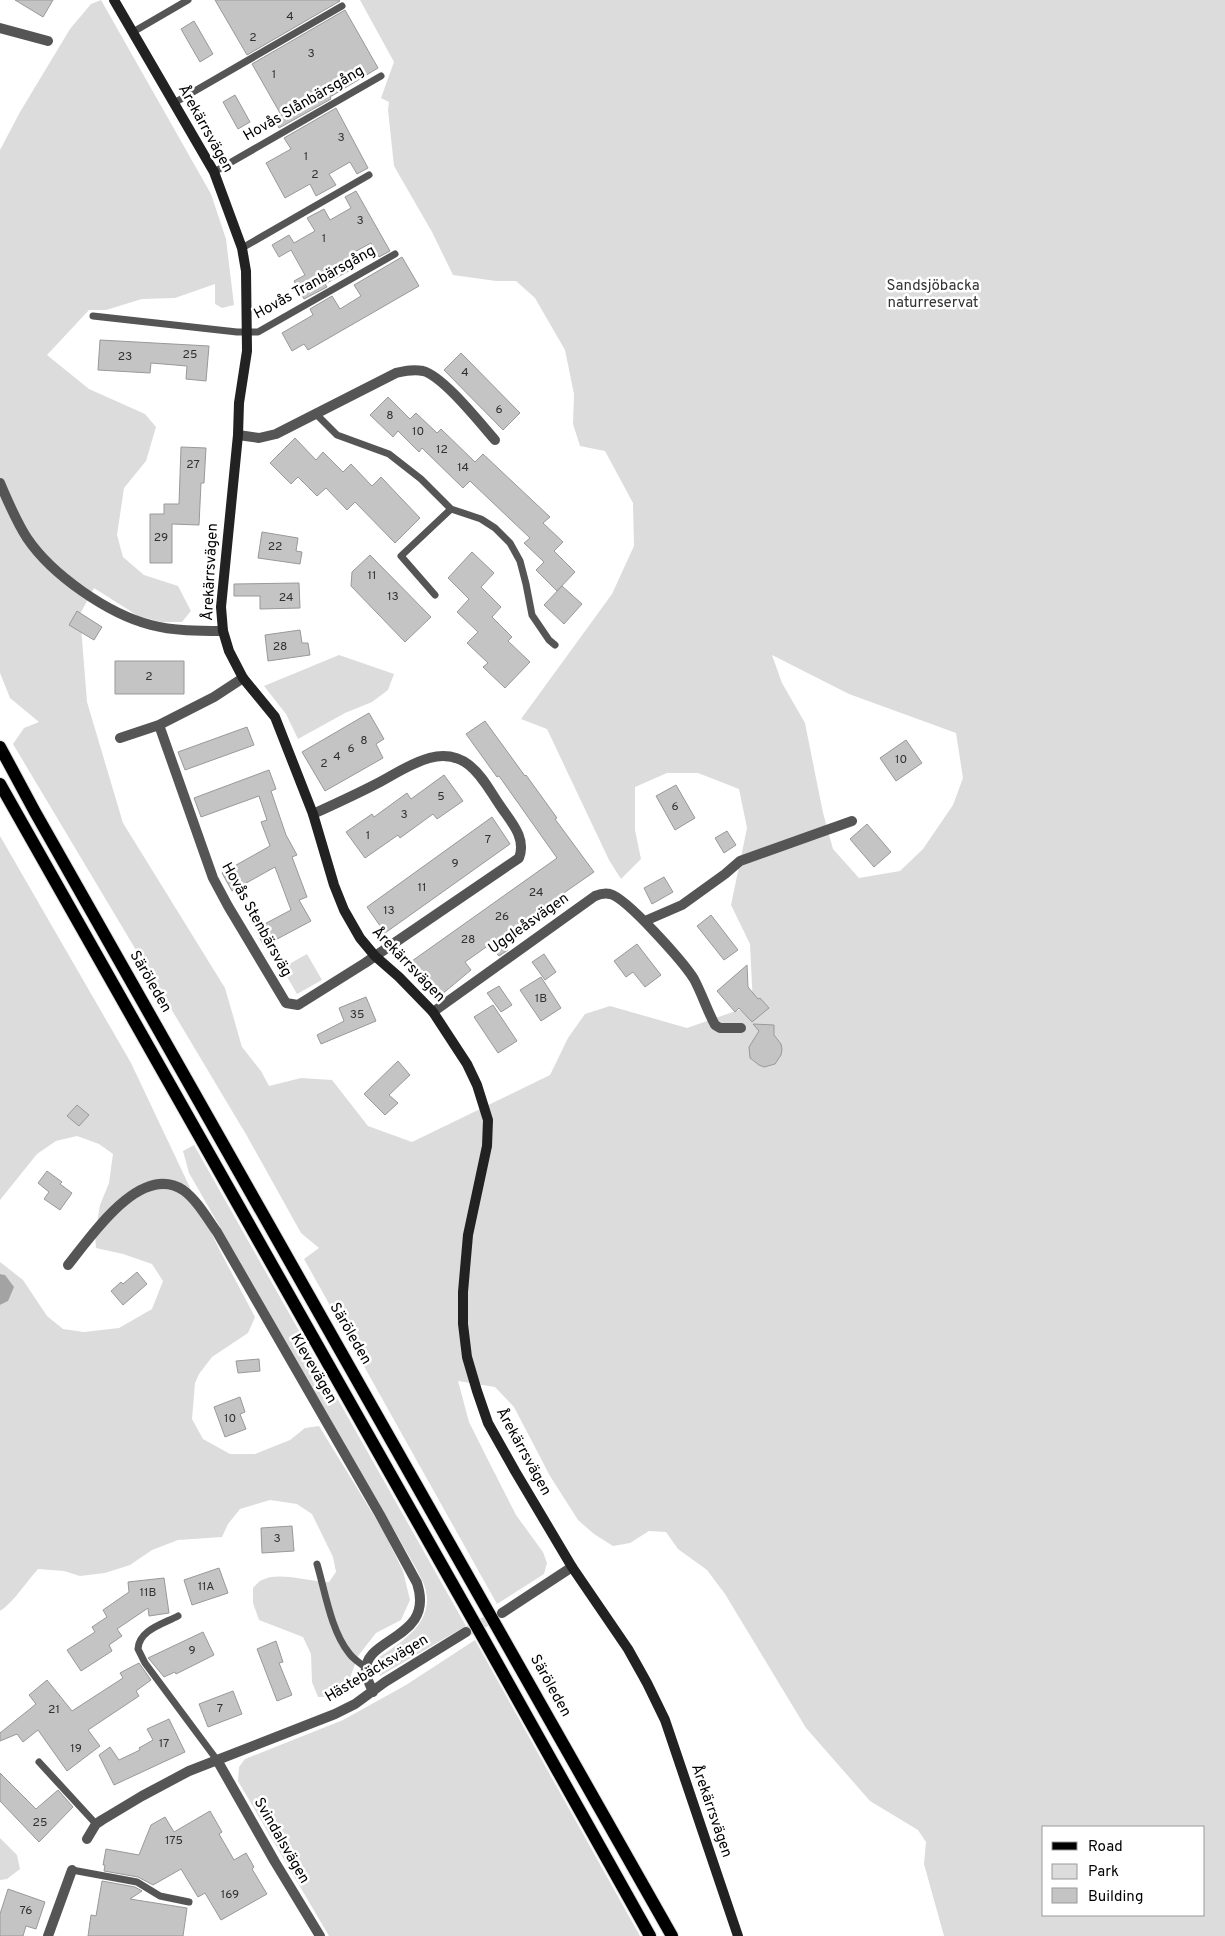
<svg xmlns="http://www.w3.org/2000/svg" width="1225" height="1936" font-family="Overpass,sans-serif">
<rect width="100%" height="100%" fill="#fff"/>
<!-- green -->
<path fill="#dcdcdc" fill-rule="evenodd" d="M101 0 211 194 226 239 234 305 222 308 215 304V284L175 298 142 299 106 310H89L47 355 89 389 145 414 156 427 146 461 124 488 117 535 123 557 144 575 178 586 191 611 182 622H161L138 616 94 588 80 614 87 702 123 823 225 988 242 1047 261 1071 269 1086 301 1078 332 1080 368 1126 412 1142 550 1075 568 1038 585 1014 610 1006 687 1028 753 1005 750 944 731 905 747 828 739 789 698 773H667L635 787V830L641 859 621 879 609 860 547 729 521 719 612 594 634 546 633 503 605 451 580 446 573 424 574 394 565 350 535 298 516 281H496L453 275 432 232 394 166 388 110 389 102 381 98 394 62 360 0H1225V1936H944L924 1864 926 1842 918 1830 870 1801 806 1728 725 1594 707 1570 678 1549 666 1532 649 1531 630 1543 613 1546 594 1534 578 1520 550 1476 514 1407 495 1387 458 1381 469 1422 487 1458 516 1515 543 1552 547 1563 544 1574 497 1604 304 1259 319 1248 301 1233 247 1136 13 744 24 728 39 722 10 698 0 673V150L20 112 70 29 91 4ZM772 655 849 694 956 733 963 778 953 805 923 849 900 871 859 878 833 849 823 813 805 723 782 683ZM1044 1827H1204V1915H1044Z
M339 655 394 674 388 690 372 702 345 713 298 739 286 714 264 686Z
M0 836 131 1063 220 1251 255 1317 248 1333 212 1357 199 1374 195 1383 192 1419 203 1439 230 1454H255L290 1440 305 1428 319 1426 384 1532 403 1571 410 1600 401 1620 376 1633 358 1656 345 1692 331 1697H318L312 1682 311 1654 303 1637 259 1620 253 1603V1588C255 1586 259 1581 262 1580 278 1571 310 1582 329 1582L336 1572 333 1557 312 1514 297 1504 270 1500 240 1509 228 1524 222 1537 178 1540 152 1550 130 1565 105 1573 80 1576 64 1571 38 1569C26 1582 14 1602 0 1611V1305L8 1301 5 1275 0 1274V1262L23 1280 47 1316 63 1329 84 1332 119 1328 152 1309 163 1281 152 1264 123 1254 96 1248 95 1235 100 1205 109 1183 113 1154 99 1144 77 1136 56 1141 37 1154 0 1200Z
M307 954 322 980 297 994 282 968Z
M194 1145 466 1626 380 1676 374 1669 376 1659C399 1644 433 1624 426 1592 425 1584 420 1577 417 1570L189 1173 183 1151Z
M475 1640 640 1936H329L238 1781 239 1767 245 1759 343 1720 406 1685Z
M0 1838 17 1855 20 1869 7 1879 0 1880Z"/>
<!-- water -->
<path fill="#a3a3a3" d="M0 1274 5 1275 14 1287 8 1301 0 1305Z"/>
<!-- building -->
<path fill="#c4c4c4" stroke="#999" d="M15 0H53L43 17Z
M215 0H339L340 1 247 55Z
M345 10 378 68 330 97 331 99 279 128 273 118 280 113 252 64Z
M194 21 213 54 200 62 181 29Z
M235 95 250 122 238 129 223 102Z
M336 108 368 168 357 174 350 162 329 174 336 185 316 196 310 184 285 198 266 163 291 149 284 138Z
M356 191 390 251 379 257 371 243 349 255 356 267 325 284 327 287 304 299 294 281 305 275 291 250 279 257 272 245 289 235 294 243 315 231 307 218 324 209 330 220 351 208 345 197Z
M402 257 419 286 308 350 304 344 292 351 282 333 313 315 310 309 332 296 340 309 361 296 354 285Z
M100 340 209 346 206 381 186 379 187 366 151 363 150 373 98 370Z
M461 353 520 413 503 430 444 370Z
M388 397 410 419 416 413 437 433 441 429 475 462 483 454 550 517 543 523 563 542 554 551 575 572 557 591 536 570 544 562 524 543 530 538 470 481 463 488 422 448 419 452 398 431 393 437 370 415Z
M295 438 316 460 323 452 343 472 351 464 372 486 381 477 420 518 395 543 355 502 347 510 326 488 317 496 298 477 291 484 270 463Z
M181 447 206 448 204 483H201L199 525 172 524V563H150V514H164V504H179Z
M262 532 298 538 296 551 302 552 300 564 258 558Z
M472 552 494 573 481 587 501 607 492 617 512 637 508 641 530 662 505 688 483 667 488 663 467 643 478 632 457 612 469 599 448 578Z
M370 555 431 617 405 642 351 586 352 572Z
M299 583 300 608 260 609V596H234V584Z
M562 586 582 604 564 624 544 605Z
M77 611 102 627 94 640 69 625Z
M300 630 302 643H308L310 655 268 661 265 635Z
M115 661H184V694H115Z
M369 713 384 739 376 744 383 758 325 791 302 752Z
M485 721 525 776 526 775 557 818 555 819 594 872 499 938 508 950 499 956 489 945 465 962 471 970 441 995 433 986 431 987 412 961 557 858 499 776 497 777 466 734Z
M247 727 254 745 185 770 178 752Z
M906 740 922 763 896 781 880 758Z
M269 770 276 789 271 791 286 835 297 855 292 857 307 897 299 900 311 921 264 946 255 929 291 910 275 867 232 891 222 873 270 846 261 822 267 820 259 796 201 817 194 798Z
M444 775 463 801 437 819 433 814 400 838 398 835 365 858 346 832 372 814 374 817 407 793 411 799Z
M676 785 695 818 675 830 656 796Z
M492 817 510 844 385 933 367 907Z
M867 824 891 852 874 867 850 839Z
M727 831 736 845 724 853 715 838Z
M664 877 673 892 652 904 644 888Z
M711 915 738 950 724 960 697 926Z
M637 944 661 975 645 987 633 972 626 977 614 961Z
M544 954 556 972 545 980 532 962Z
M747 965 748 987 758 999 760 998 769 1008 752 1022 739 1008 735 1012 717 991Z
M541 977 561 1008 541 1021 520 990Z
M499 986 512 1005 501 1012 487 993Z
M366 997 376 1021 321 1044 317 1035 344 1021 339 1008Z
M493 1005 517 1041 498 1053 474 1017Z
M753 1024 774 1025V1035L781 1044 782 1049 781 1055 775 1064 764 1067 759 1065 750 1058 749 1047 759 1031Z
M398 1061 410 1075 389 1095 398 1103 385 1115 364 1094Z
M77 1105 89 1115 79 1126 67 1116Z
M47 1171 62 1182 60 1184 72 1193 60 1210 44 1199 49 1192 38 1183Z
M137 1272 147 1284 123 1305 111 1291 121 1282 123 1284Z
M259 1359 260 1371 238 1373 236 1361Z
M240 1397 245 1412 240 1414 246 1429 225 1437 214 1407Z
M292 1526 294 1551 262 1553 261 1528Z
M219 1568 228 1593 192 1605 184 1580Z
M164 1578 169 1613 149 1616 148 1608 117 1629 122 1636 109 1645 112 1651 81 1671 67 1650 95 1632 92 1627 107 1617 103 1610 129 1592 128 1582Z
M203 1632 214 1655 176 1674 175 1672 164 1677 150 1660 148 1658Z
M276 1641 283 1662 279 1663 292 1695 277 1701 257 1649Z
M139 1663 151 1680 136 1691 139 1696 88 1730 100 1746 67 1771 38 1730 23 1742 17 1734 0 1741V1733L36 1704 29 1695 47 1680 72 1711 123 1678 120 1673Z
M233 1691 242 1714 208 1727 199 1704Z
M169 1719 185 1752 114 1785 99 1755 110 1747 119 1760 140 1750 139 1748 153 1740 147 1729Z
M0 1773 36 1809 58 1790 73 1807 39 1842 0 1801Z
M210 1811 222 1832 219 1834 234 1860 246 1853 254 1867 252 1869 267 1894 221 1920 205 1893 198 1897 181 1869 153 1885 138 1877 104 1871 105 1865H103L106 1849 139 1855 151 1825 165 1817 174 1832Z
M102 1881 135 1887 142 1891 130 1899 187 1908 183 1936H88L91 1915 96 1916Z
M8 1889 45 1902 36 1929 26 1926 23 1936H0V1914Z"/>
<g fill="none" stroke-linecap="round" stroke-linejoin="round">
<!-- street-tunnel -->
<path stroke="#d9d9d9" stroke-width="10" stroke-dasharray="10 5" stroke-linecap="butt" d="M466 1632 498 1615"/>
<!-- primary casing -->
<g stroke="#dbdbdb" stroke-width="14">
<path id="primary" d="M0 747 35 812 672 1936
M0 784 482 1636 650 1936"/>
</g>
<!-- lane -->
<path stroke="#555" stroke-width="7" d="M133 32 188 0
M174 103 342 6
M214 172 381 76
M242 248 369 175
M93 316 237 332H258L395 254
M315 413 337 435 389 454 421 479 451 509 481 519 495 528 510 543 520 561 526 584 532 615 549 640 555 645
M435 595 401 556 451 509
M317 1564C325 1591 331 1631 349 1653 353 1659 360 1663 366 1668
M178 1616C163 1624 139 1630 138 1649L145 1663 217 1760
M39 1762 96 1824
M72 1870 137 1882 160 1896 189 1902"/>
<!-- street -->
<path stroke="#555" stroke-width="10" d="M0 28 48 41
M238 435 259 438 276 434 396 373C405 371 413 369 423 371 443 376 480 423 495 440
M0 483C8 502 16 521 27 538 52 575 108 614 151 625 173 631 200 631 223 631
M243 678 214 697 159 725 213 878 228 906 286 1003 298 1005 365 963 519 858C527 837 510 821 499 804 490 791 482 775 469 765 439 742 405 769 378 783 357 794 335 804 313 814
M120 738 159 725
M645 921 682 905 725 874 740 861 852 821
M433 1012 595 896C600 894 605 893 610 894 627 898 684 963 694 979 702 994 707 1010 715 1025L720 1028H741
M68 1265C90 1238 140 1162 183 1190 197 1200 207 1218 217 1232L380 1515 417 1583C436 1641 361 1636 366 1674 367 1680 371 1686 373 1692
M502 1613 572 1567
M217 1760 275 1862 320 1936
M87 1839 96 1824 102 1820 142 1796 189 1771 335 1714 355 1704 385 1682 466 1632
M48 1936 72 1870"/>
<!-- secondary -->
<path stroke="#222" stroke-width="10" d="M114 0 214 172 242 248 246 271 247 351 239 403 238 435 221 607 223 631 229 651 243 678 275 717 313 814 334 885 344 910 360 938 375 956 399 977 433 1012 467 1064 477 1085 488 1120 487 1146 468 1235 463 1292V1324L467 1357 477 1391 488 1423 515 1471 572 1567 628 1649 647 1683 665 1720 738 1936"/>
<!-- primary -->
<use href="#primary" stroke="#000" stroke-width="12"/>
</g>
<g text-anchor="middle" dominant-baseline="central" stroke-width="5" stroke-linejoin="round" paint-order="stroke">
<!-- number labels -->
<g font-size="12" fill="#313131">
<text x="290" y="17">4</text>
<text x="253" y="38">2</text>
<text x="311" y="54">3</text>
<text x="274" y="75">1</text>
<text x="341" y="138">3</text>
<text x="306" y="157">1</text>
<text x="315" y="175">2</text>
<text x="360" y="221">3</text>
<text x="324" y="239">1</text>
<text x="190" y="355">25</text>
<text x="125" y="357">23</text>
<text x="465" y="373">4</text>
<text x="499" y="410">6</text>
<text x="390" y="416">8</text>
<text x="418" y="432">10</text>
<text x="442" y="450">12</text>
<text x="193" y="465">27</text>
<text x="463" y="468">14</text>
<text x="161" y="538">29</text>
<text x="275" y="547">22</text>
<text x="372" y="576">11</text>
<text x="393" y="597">13</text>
<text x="286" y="598">24</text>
<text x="280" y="647">28</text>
<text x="149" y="677">2</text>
<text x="364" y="741">8</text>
<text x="351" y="749">6</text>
<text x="337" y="757">4</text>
<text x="901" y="760">10</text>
<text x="324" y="764">2</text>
<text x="441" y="797">5</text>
<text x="675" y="807">6</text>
<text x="404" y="815">3</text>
<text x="368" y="836">1</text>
<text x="488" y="840">7</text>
<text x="455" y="864">9</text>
<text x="422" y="888">11</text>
<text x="536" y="893">24</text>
<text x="389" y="911">13</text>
<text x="502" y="917">26</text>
<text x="468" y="940">28</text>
<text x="541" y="999">1B</text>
<text x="357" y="1015">35</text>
<text x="230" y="1419">10</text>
<text x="277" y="1539">3</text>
<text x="206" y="1587">11A</text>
<text x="148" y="1593">11B</text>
<text x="192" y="1651">9</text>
<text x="220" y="1709">7</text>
<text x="54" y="1710">21</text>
<text x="164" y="1744">17</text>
<text x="76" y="1749">19</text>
<text x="40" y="1823">25</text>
<text x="174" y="1841">175</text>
<text x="230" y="1895">169</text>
<text x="26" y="1911">76</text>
</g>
<!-- street labels -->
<g font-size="15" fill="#000" stroke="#fff">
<text transform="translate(304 104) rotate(-30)">Hovås Slånbärsgång</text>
<text transform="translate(205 129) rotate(61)">Årekärrsvägen</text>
<text transform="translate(315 283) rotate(-29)">Hovås Tranbärsgång</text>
<text transform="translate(211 572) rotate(-87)">Årekärrsvägen</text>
<text transform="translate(256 920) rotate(61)">Hovås Stenbärsväg</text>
<text transform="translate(529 924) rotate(-35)">Uggleåsvägen</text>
<text transform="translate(408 965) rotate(46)">Årekärrsvägen</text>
<text transform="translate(150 982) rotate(60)">Säröleden</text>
<text transform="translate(350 1334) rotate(60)">Säröleden</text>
<text transform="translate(313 1369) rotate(60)">Klevevägen</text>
<text transform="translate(523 1452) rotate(61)">Årekärrsvägen</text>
<text transform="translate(377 1669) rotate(-31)">Hästebäcksvägen</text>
<text transform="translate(550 1686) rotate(61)">Säröleden</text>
<text transform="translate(711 1811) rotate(71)">Årekärrsvägen</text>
<text transform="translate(281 1841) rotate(60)">Svindalsvägen</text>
</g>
<!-- park labels -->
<g font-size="15" fill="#333" stroke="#fff">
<text x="933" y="286">Sandsjöbacka<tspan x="933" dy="17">naturreservat</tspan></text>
</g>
</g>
<!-- legend -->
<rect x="1042" y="1826" width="162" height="90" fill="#ffffff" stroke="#999999"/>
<rect x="1052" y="1842" width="25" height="8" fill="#000000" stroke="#999999"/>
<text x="1088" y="1851" font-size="15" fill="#000000">Road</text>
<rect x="1052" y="1864" width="25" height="15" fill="#dcdcdc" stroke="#999999"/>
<text x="1088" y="1876" font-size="15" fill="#000000">Park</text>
<rect x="1052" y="1888" width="25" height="15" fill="#c4c4c4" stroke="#999999"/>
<text x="1088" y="1901" font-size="15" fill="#000000">Building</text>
</svg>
